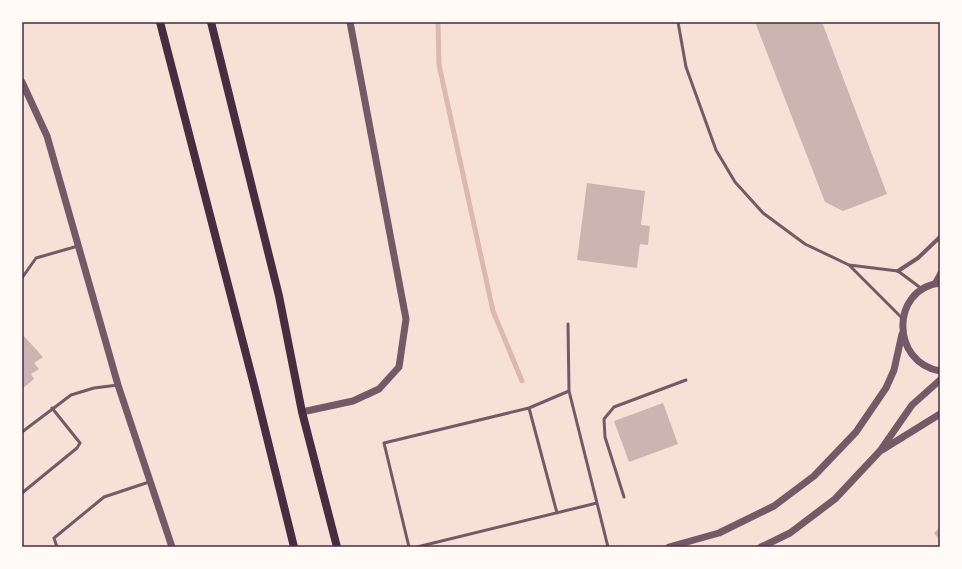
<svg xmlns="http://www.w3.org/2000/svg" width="962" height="569" font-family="'Public Sans',sans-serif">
<rect width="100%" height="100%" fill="#f7e1d7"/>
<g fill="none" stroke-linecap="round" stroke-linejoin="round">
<!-- stream -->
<path stroke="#dcb8b0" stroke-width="5" d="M438 22 439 65 493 311 522 381"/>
</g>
<!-- building -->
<path fill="#ccb4b1" d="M755 22H822L887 194 843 211 825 202Z
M587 183 645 191 641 225 650 226 648 245 640 244 637 268 577 260Z
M22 334 43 357 34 363 39 369 31 374 34 379 22 389Z
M663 403 678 444 629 462 614 421Z
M940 527V541L934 533Z"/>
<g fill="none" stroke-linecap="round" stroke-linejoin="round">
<!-- service -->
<path stroke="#755966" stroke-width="3" d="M678 22 686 67 716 150 735 182 763 213 805 244 849 265 898 271 922 289
M849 265 903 319
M22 278 36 258 78 246
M568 324 569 391 608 547
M529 408 557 513
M22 432 71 395 94 388 118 385
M22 493 77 448 80 443 52 408
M624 497 605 437 604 419 614 407 686 380
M57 547 54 538 104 497 149 482
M409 547 384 443 529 408 569 391
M417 547 597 503"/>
<!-- minor -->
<path stroke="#755966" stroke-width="4" d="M898 271 918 258 940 237
M934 283 940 272"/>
<!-- tertiary -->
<path stroke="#755966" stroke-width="7" d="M22 82 47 136 118 385 172 547
M940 283C890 289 891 363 940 371
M302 412 353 401 379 389 399 367 406 319 350 22
M882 450 940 414
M669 547 719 533 774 506 814 476 856 432 886 388 894 370 902 334
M761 547 790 533 835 499 880 451 912 405 940 380"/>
<!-- secondary -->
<path stroke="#4a2c40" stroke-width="8" d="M160 22 254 385 294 547
M211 22 279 296 302 412 337 547"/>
</g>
<!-- border -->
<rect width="962" height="569" fill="none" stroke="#fffaf5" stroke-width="46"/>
<rect x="23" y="23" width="916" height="523" fill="none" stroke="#4a2c40" stroke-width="1.5"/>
</svg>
